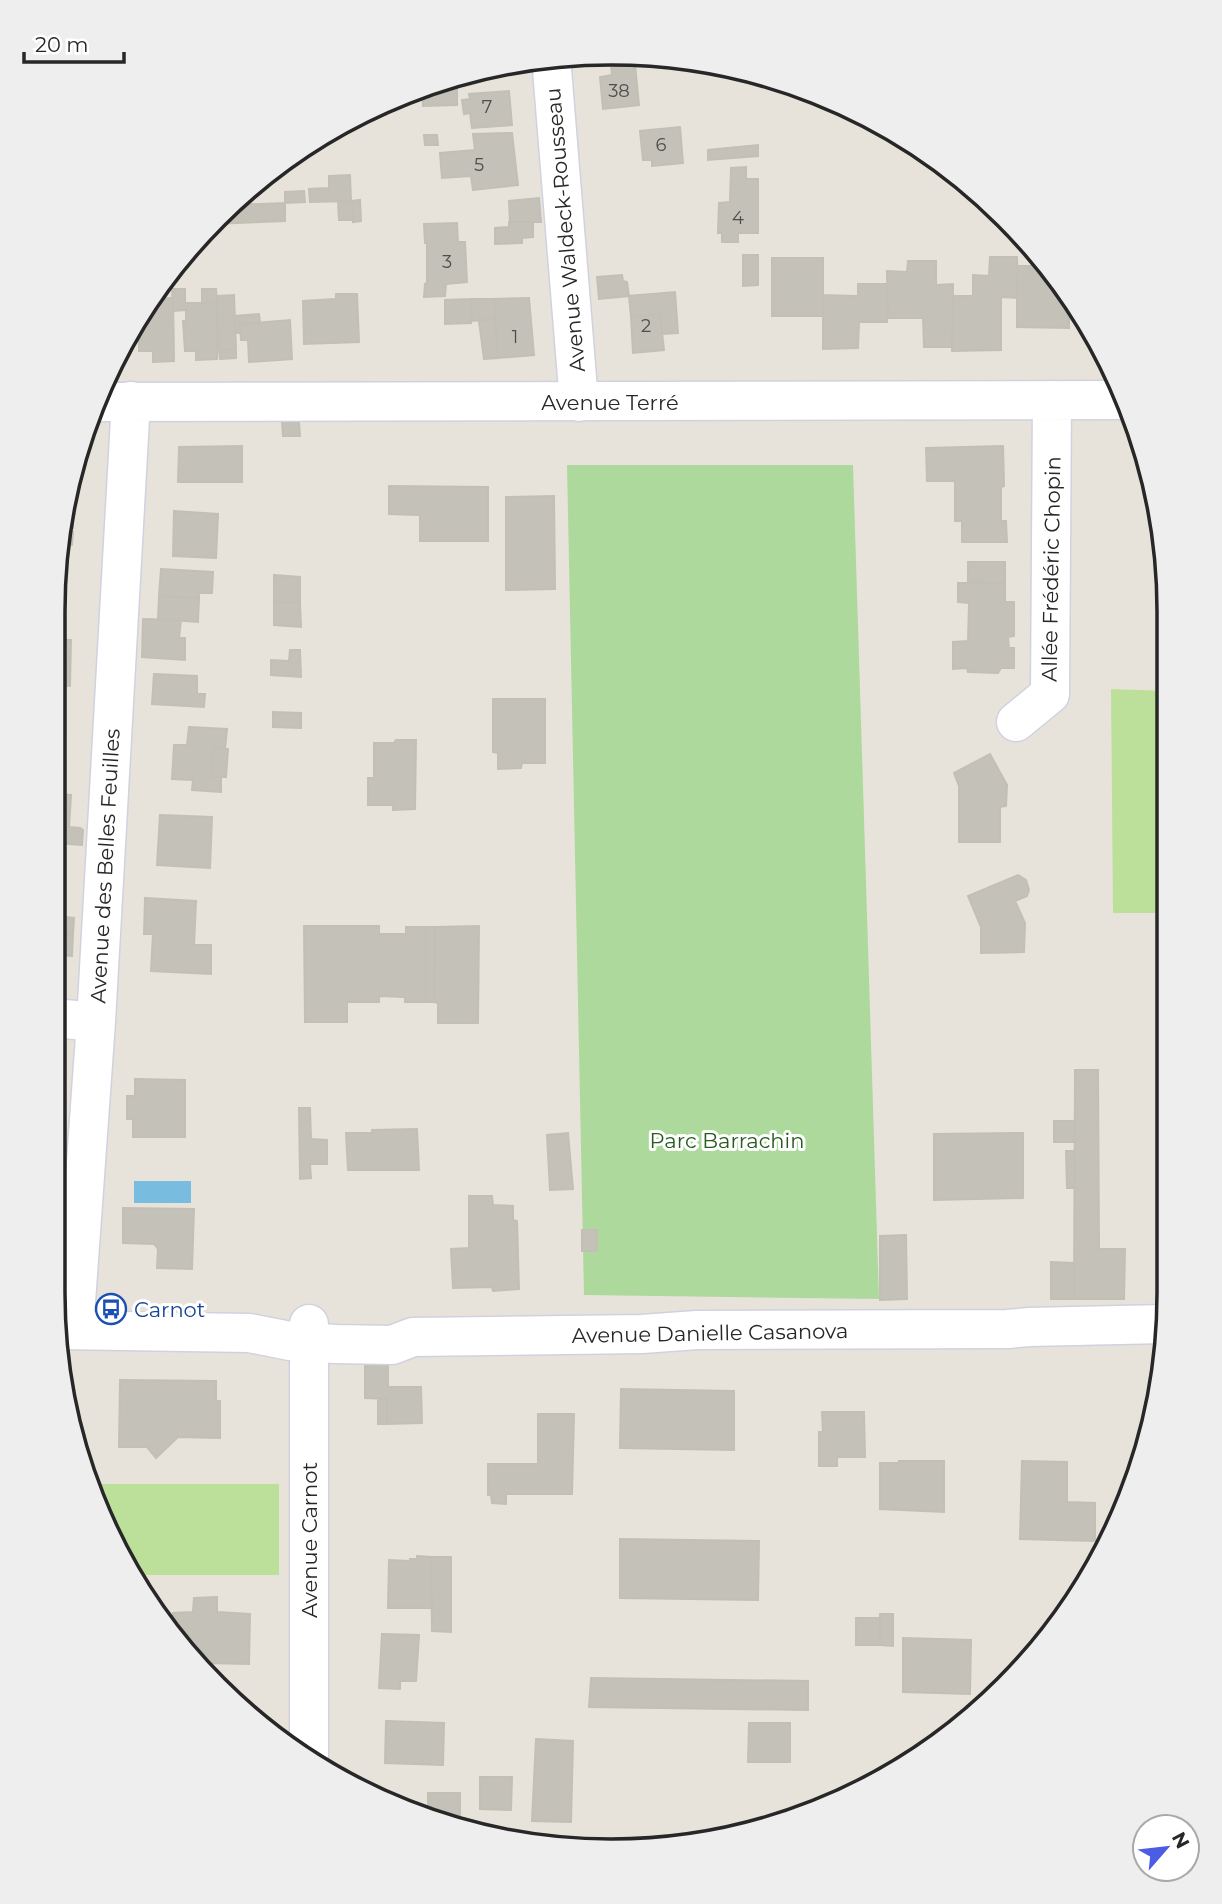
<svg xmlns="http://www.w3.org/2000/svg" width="1222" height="1904" font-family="Montserrat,sans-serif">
<rect width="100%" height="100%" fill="#e8e3da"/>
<!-- green -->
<path fill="#add99c" d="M567 465H853L879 1299 584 1295Z"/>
<!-- pitch -->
<path fill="#bce099" d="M1111 689 1168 691 1167 913H1113Z
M97 1484H279V1575H133L97 1502Z"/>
<!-- water -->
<path fill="#78bce0" d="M134 1181H191V1203H134Z"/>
<!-- building -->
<path fill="#c4c1b9" stroke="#c3bfb5" stroke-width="2" d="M634 54 639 105 603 109 600 77 612 75 610 55Z
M509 64 510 72 470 73Z
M708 64 754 71H708Z
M457 76V105L423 106 422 87Z
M509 91 512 125 472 128 470 113 464 114 462 100 470 99 469 94Z
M680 127 683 163 652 166V160H643L640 131Z
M512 133 518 185 473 190 471 176 442 178 440 153 475 150 473 134Z
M424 135H437L438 145H425Z
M758 145V156L708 160V150Z
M746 167V179H758V233H738V242H722V233H718L719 203 730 202 731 168Z
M350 175 351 201 310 202 309 189 329 188V176Z
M304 191 305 202 285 203V192Z
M539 198 541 222H510L509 201Z
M360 200 361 221 353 222 352 201Z
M338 201H352L353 220H339Z
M285 203V221L214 224 230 205Z
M509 222H533V237L522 238V243L495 244V228L509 227Z
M457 223 458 242H465L467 282 446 284 445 296 424 297 425 284 427 283V243H425L424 224Z
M743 255H758V285L743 286Z
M990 257H1017L1018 298 1001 297V350L952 351 953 296H973V275L989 276Z
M772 258H823V316H772Z
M908 261H936V285L953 284 952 347H924L923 318H888L887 271 907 272Z
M1017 266H1048L1069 296V328L1017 327Z
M622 275 623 281 627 282 629 296 599 299 597 277Z
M858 284H887V322H859L858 348 823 349V295L858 296Z
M172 289H185V303L217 302V359L196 360V351H185L183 321H186V310L173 311Z
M202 289H216L217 302 202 303Z
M675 292 678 333 662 334 660 314 631 317 629 296Z
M336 294H357L359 342 304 344 303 301 336 299Z
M234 295 236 349 219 350 217 296Z
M173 298 174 361 153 362V351H139V324H141V318L152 299Z
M529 298 534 355 498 358 494 299Z
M471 299V323L445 324V300Z
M471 299H494L495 319 472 321Z
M259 314 260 323 240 324 241 332 235 333 234 316Z
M660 314 664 350 633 353 631 317Z
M495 319 498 358 484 359 479 321Z
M290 320 292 359 249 362 248 340H241L240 324Z
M236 349V358L220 359 219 350Z
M282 422H299L300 436H283Z
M242 446V482H178L179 447Z
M1003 446 1004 486 1001 487V521H1006L1007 542H962V521H955V481H927L926 448Z
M389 486 488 487V541H420V515L389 514Z
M70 491H73V528H60Z
M554 496 555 589 506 590V497Z
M174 511 218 514 216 558 173 556Z
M59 531 73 532 72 545 57 544Z
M968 562H1005V583L968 582Z
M161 569 213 572 212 593H199V598L159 596Z
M274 575 300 577V603L274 602Z
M958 583H1005V602H1014V636L1008 637 1009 648H1014V668H1001L998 673 968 672 967 668 953 669V642L968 641 969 603 958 602Z
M159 596 199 598 198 622 158 619Z
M274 602 300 603 301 627 274 625Z
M143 619 181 620 179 638H185V660L142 657Z
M57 640H71L70 686 56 685Z
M290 650H300L301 677 271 675V660L289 661Z
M154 674 197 676V694H205L204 707 152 704Z
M493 699H545V763H522L521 768 498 769V753L493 752Z
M273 712 301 713V728L273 727Z
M189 727 227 729 225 749 213 748 212 776 221 777V792L192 790 193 780 172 779 174 745H187Z
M396 740H416L415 809 393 810V805H368V778H374V743H394Z
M213 748 228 749 226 777 212 776Z
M990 754 1007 785 1006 806 1000 807V842H959V786L954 773Z
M56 794 71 795 69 827 80 828 83 830 82 845 55 843Z
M160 815 212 817 210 868 157 865Z
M1018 875 1026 880 1029 890 1027 896 1015 901 1025 923 1024 952 981 953V927L968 896Z
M145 898 196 901 194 945H211V974L151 971 153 934H144Z
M55 916 74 918 73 934H55Z
M304 926H379V934H406V927H426V1002H405V997L379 996V1002H347V1022H305Z
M479 926 478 1023H438V1003L434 1002 435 927Z
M426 927H435L434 1002H426Z
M55 934H73L72 956 55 955Z
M54 1062 62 1063 57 1105 54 1104Z
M1075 1070H1098L1099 1249H1125L1124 1299H1074Z
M135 1079 185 1080V1137H133V1119H127V1096H135Z
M299 1108H310L311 1139 327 1140V1164H310L311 1178 300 1179Z
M1054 1121H1075V1142H1054Z
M417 1129 419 1170H348L346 1133H372V1130Z
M568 1133 573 1189 550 1190 547 1135Z
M1023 1133V1198L934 1200V1134Z
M1066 1151H1074L1075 1188H1067Z
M469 1196H492L493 1205 513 1206V1220L517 1221 519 1289 493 1291 492 1287 453 1288 451 1249 469 1248Z
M123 1208 194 1209 192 1269 157 1268 158 1249 154 1244 123 1243Z
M582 1230H597V1251H582Z
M906 1235 907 1299 880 1300V1236Z
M1051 1262 1074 1263V1299H1051Z
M365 1364H388V1387H421L422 1423 387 1424V1399L365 1398Z
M120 1380 216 1381V1401H220V1438L178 1437 156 1458 147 1447H119Z
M621 1389 734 1391V1450L620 1448Z
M378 1398 387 1399V1424H378Z
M822 1412H864L865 1457H837V1466H819V1432H823Z
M538 1414H574L572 1494H506V1504L492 1503 491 1495H488V1464H538Z
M899 1461H944V1512L880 1509V1463H899Z
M1022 1461 1067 1462V1502L1095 1503V1541L1020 1539Z
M620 1539 759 1541 758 1600 620 1598Z
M417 1556 431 1557 432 1608H388L389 1560 410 1561V1559H417Z
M431 1557H451V1632L432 1631Z
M217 1597V1612L250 1614 249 1664 203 1663 172 1631 173 1613 193 1612 194 1598Z
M880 1614H893V1646L880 1645Z
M856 1618H880V1645H856Z
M382 1634 419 1635 416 1681H400V1689L379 1688Z
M903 1638 971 1640 970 1694 903 1692Z
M591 1678 808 1681V1710L589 1707Z
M386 1721 444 1723 443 1765 385 1763Z
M749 1723H790V1762H748Z
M536 1739 573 1741 571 1822 532 1821Z
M480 1777H512L511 1810 480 1809Z
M428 1793H460V1827L428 1820Z
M624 1838 668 1840V1841L608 1847 609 1842H623Z"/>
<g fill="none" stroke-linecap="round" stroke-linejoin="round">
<!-- minor casing -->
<g stroke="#d0d2df" stroke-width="41">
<path id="minor" d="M551 57 579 402
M94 402 1126 400
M1016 722 1050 694 1052 400
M54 1018 96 1022
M59 1330 249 1333 290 1341 336 1344 392 1345 413 1337 642 1334 697 1330 1008 1329 1029 1327 1165 1324
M74 1330 96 1022 131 401
M309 1756V1324"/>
</g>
<!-- minor -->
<use href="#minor" stroke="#fff" stroke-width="38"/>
</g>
<!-- icons -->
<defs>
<g id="bus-ring" transform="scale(1.575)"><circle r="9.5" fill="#fff" stroke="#1a4fb4" stroke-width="1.5"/><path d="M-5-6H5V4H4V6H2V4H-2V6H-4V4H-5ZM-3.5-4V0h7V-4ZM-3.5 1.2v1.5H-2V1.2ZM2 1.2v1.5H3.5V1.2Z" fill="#1a4fb4"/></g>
</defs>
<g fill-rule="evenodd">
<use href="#bus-ring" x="111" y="1309"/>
</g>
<g text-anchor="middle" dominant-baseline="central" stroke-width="6" stroke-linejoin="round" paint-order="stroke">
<!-- number labels -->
<g font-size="18" fill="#4e4e4c">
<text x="619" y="91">38</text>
<text x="487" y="107">7</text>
<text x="661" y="145">6</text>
<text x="479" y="165">5</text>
<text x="738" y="218">4</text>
<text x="447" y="262">3</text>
<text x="646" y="326">2</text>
<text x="515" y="337">1</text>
</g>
<!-- street labels -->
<g font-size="21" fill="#272727" stroke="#fff">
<text transform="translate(565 230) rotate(-95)">Avenue Waldeck-Rousseau</text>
<text x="610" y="402">Avenue Terré</text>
<text transform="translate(1051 569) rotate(-89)">Allée Frédéric Chopin</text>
<text transform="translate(105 866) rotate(-87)">Avenue des Belles Feuilles</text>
<text transform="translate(710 1333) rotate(-1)">Avenue Danielle Casanova</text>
<text transform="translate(309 1540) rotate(-90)">Avenue Carnot</text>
</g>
<!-- park labels -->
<g font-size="21" fill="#285b21" stroke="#fff">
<text x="727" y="1140">Parc Barrachin</text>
</g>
<!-- transit labels -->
<g font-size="21" fill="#164399" stroke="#fff" text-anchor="start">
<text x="134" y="1309">Carnot</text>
</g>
</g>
<!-- crop -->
<path d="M0 0H1222V1904H0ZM611 65H611A546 546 0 0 1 1157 611V1293A546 546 0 0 1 611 1839H611A546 546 0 0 1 65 1293V611A546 546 0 0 1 611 65Z" fill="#eee" fill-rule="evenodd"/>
<path fill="none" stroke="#272727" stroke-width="3.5" d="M611 65H611A546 546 0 0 1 1157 611V1293A546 546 0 0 1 611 1839H611A546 546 0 0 1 65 1293V611A546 546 0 0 1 611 65Z"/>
<!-- north arrow -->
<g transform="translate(1166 1848) rotate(62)"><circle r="33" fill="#ffffff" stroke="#a9a9a9" stroke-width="2"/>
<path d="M0-5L12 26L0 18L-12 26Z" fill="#4b5ce5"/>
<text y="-10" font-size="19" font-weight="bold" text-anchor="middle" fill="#272727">N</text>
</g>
<!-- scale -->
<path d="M24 52v10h100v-10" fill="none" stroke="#272727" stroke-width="3.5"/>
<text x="35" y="52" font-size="21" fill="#272727" stroke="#ffffff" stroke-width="5" paint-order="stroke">20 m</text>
</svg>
